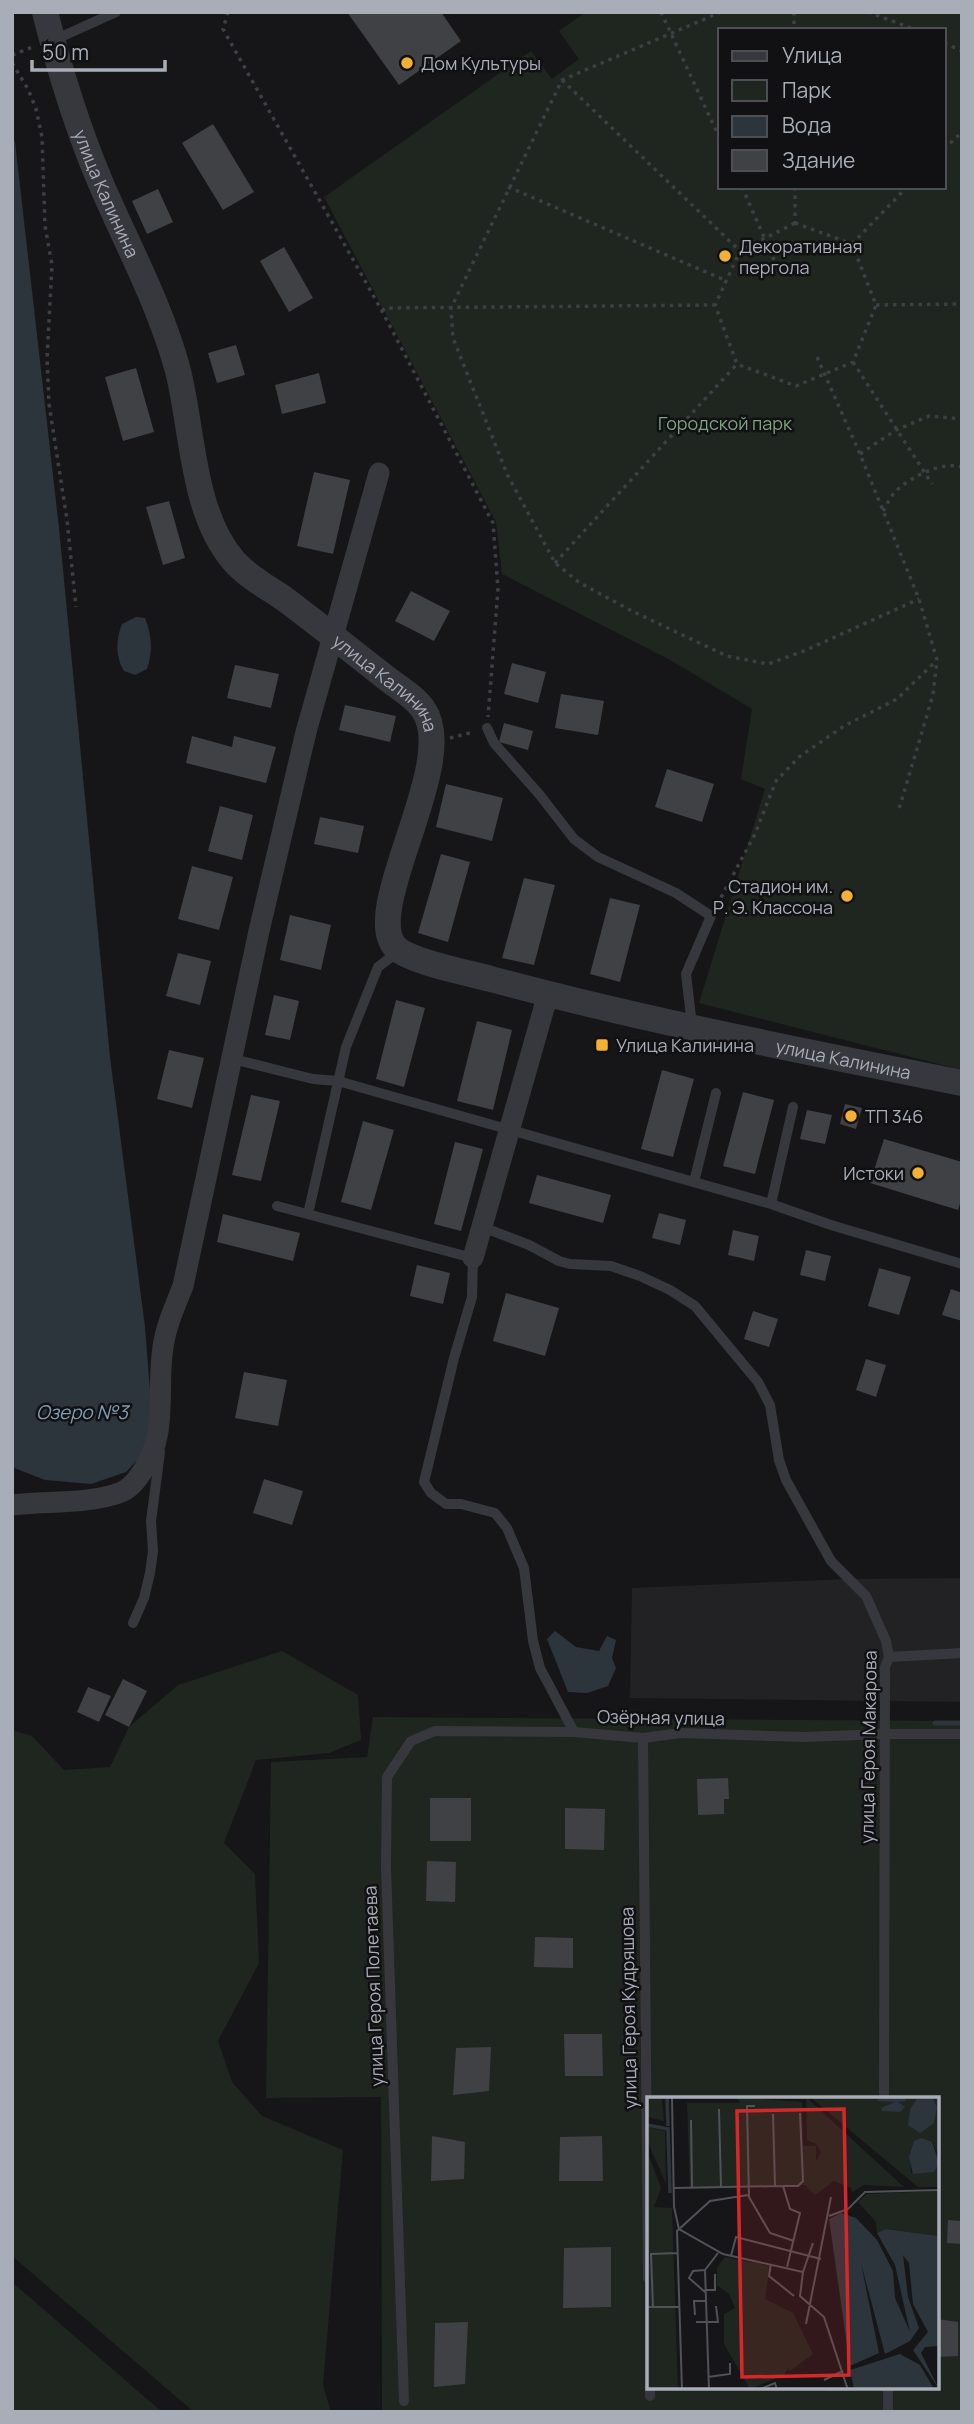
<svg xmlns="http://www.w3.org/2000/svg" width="974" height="2424" font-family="Manrope,sans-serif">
<rect width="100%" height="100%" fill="#161618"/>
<!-- built -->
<path fill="#222225" d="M962 1578V1702L630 1698 632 1588 848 1579Z"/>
<!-- green -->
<path fill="#1e261f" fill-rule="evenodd" d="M586 12H962V1070L699 1003 765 789 741 779 752 709 672 661 502 574 496 522 324 197 531 51 552 79 579 59 559 31ZM720 30H944V187H720Z
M282 1651 358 1695 361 1740 329 1753 256 1760 224 1843 255 1874 259 1963 218 2041 232 2082 262 2116 343 2150 323 2385 331 2412H194L12 2256V1730L32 1736 64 1770 110 1767 129 1727 178 1685Z
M373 1717 962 1721V2412H382L381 2097 266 2098 271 1762 367 1757ZM648 2098H937V2387H648Z
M12 2282 162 2412H12Z"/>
<!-- water -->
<path fill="#2c353c" d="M12 136 15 142 59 528 110 1057 145 1327 153 1429 142 1455 126 1472 91 1484 45 1480 12 1467Z
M136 617 145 618C152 636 153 651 147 669L135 675 124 671C115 656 116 639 122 624Z
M555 1631 576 1647 599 1651 607 1636 616 1640 612 1658 616 1668 608 1686 587 1693 568 1692 547 1639Z"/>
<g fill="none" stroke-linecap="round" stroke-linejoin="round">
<!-- stream -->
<path stroke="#2c353c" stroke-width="5" d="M935 1723H962"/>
</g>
<!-- building -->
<path fill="#404145" d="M347 12H441L461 41 399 85Z
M213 124 254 192 223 210 182 143Z
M158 189 173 222 147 234 132 201Z
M284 247 313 298 289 312 260 261Z
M236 345 245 375 217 383 208 353Z
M136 368 154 432 123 441 105 377Z
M319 373 326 403 282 414 275 385Z
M314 472 350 480 333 554 297 546Z
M169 501 185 558 163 565 146 507Z
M411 591 450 611 434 641 395 621Z
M512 663 546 672 538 703 504 694Z
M235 665 279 674 271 708 227 698Z
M561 694 604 701 598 735 555 728Z
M345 705 396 716 390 742 339 730Z
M504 723 533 731 528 750 499 742Z
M192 736 232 747 234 736 276 747 266 783 186 763Z
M667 769 714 784 702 822 655 807Z
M446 784 503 798 492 841 436 827Z
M220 806 253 815 242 860 208 851Z
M320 817 364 826 358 853 314 844Z
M441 854 470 862 448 942 418 933Z
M192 866 233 877 219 930 178 919Z
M524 878 555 885 534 965 502 958Z
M610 898 640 905 620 982 590 974Z
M290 915 331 925 321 970 280 960Z
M178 953 211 961 200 1005 166 996Z
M274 995 299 1001 290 1040 265 1035Z
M396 1000 425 1008 404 1087 376 1079Z
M477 1021 512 1030 493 1110 457 1101Z
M169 1050 204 1058 192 1108 157 1099Z
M662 1070 694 1079 673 1157 641 1149Z
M743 1092 774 1100 755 1174 723 1166Z
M251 1095 280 1101 261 1181 232 1175Z
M845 1104 862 1108 856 1129 840 1124Z
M807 1110 832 1115 825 1144 800 1139Z
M363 1121 394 1130 371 1210 341 1202Z
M884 1139 962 1162V1197L958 1210 870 1183Z
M455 1142 483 1149 461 1231 434 1224Z
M537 1175 611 1195 603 1223 529 1203Z
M659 1213 686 1220 680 1245 652 1238Z
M223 1214 300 1233 293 1261 217 1242Z
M733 1230 759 1236 754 1261 728 1255Z
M806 1250 831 1256 825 1281 800 1275Z
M417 1265 450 1273 443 1304 410 1296Z
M879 1268 911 1277 899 1315 868 1306Z
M951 1289 962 1293V1321L942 1315Z
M506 1293 559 1308 545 1356 493 1341Z
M753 1311 778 1319 769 1347 744 1339Z
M866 1359 886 1365 876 1397 856 1390Z
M244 1372 287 1380 278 1426 235 1418Z
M264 1479 303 1491 292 1525 253 1513Z
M123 1679 147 1691 129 1727 105 1715Z
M88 1687 111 1696 99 1722 77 1712Z
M728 1778 729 1799H724V1814L698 1815 697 1779Z
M430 1798H471V1841H430Z
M565 1808 605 1809 604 1850 565 1849Z
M427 1861 456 1862 455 1902 426 1901Z
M535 1937 573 1938V1968L534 1967Z
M564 2034H602L603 2076H565Z
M491 2047 489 2091 453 2095 456 2048Z
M432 2136 465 2142 464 2179 431 2181Z
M602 2136 603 2181H559L560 2137Z
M948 2220 962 2221V2244L947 2243Z
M611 2247V2307L563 2308 564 2248Z
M937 2319 958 2322V2356L937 2357Z
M468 2322 465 2384 434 2387 435 2323Z
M826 2387H857V2390L827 2391Z"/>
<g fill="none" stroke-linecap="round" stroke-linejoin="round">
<!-- path -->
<path stroke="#3d3f44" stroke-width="3.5" stroke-dasharray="3.5 5" stroke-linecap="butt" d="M228 12 223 29 382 311 493 523 498 589 488 717
M661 12 720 139
M721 12 562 80 451 308 453 338 507 474 555 563 580 583 634 612 727 656 768 664 804 651 919 599
M794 12V30
M868 12 916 30
M944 43 962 51
M12 55 33 47
M12 63 28 89 36 109 42 137 45 226 52 265 47 358 49 404 67 520 76 607
M562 80 740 251
M944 149 962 132
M508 187 727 281
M742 187 774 260
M795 187V223
M795 223 852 244 876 305 853 362 796 386 737 364 715 305 740 251Z
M852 244 907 187
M876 305 962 304
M382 311 385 308 715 305
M817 357 860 454 919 599 937 660 933 695 899 809
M853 362 932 484
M860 454 896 430 929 416 962 419
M883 511C887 505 890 497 895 492 910 477 941 461 962 467
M555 563 737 364
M450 738 473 732
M717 905 755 834 776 781 799 757 844 726 897 699 936 661"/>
<!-- service -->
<path stroke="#37383d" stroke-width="10" d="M52 41 116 12
M487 728 494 743 539 794 574 839 598 857 676 893 711 916 686 974 692 1025
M233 1059 313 1079 338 1081 771 1204 831 1225 962 1264
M694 1182 716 1093
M771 1204 793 1107
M277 1206 473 1258 472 1297 454 1358 424 1482 431 1493 446 1504H461L495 1513 507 1528 524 1568 533 1641 540 1668 574 1732 643 1738 681 1733 804 1737 885 1734H962
M308 1214 346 1047 378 967 399 951
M482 1227 529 1245 559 1261 570 1264 611 1266 640 1276 670 1290 695 1306 758 1382 770 1405 779 1460 786 1480 831 1561 866 1596 886 1641 889 1657 885 1667 884 2098
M133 1623 144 1598 150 1573 153 1551 151 1521 160 1452
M889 1657 962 1653
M643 1738 648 2278
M650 2387V2396
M888 2387V2412
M404 2401 386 1867 387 1777 411 1741 435 1731 574 1732"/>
<!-- minor -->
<path stroke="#37383d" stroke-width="21" d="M473 1258 548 994
M12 1505C45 1501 89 1504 119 1493 130 1489 136 1481 142 1472 169 1433 156 1391 163 1347 166 1326 175 1306 183 1286L259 931 306 732 379 473"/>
<!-- tertiary -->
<path stroke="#37383d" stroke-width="26" id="s1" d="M45 12C60 72 78 130 102 186 128 246 161 307 178 371 193 431 192 512 233 560 246 576 269 588 286 600 319 625 352 651 385 677 396 686 414 696 423 709 461 762 359 910 396 948 411 962 469 973 491 979 646 1021 804 1051 962 1083"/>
</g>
<!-- markers -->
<g fill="#f2b134" stroke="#111113" stroke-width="2.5">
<circle cx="407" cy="63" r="7"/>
<circle cx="725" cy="256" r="7"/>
<circle cx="847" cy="896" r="7"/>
<rect x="595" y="1038" width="14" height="14" rx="3.5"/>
<circle cx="851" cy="1116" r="7"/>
<circle cx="918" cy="1173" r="7"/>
</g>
<g text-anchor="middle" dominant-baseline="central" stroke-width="5" stroke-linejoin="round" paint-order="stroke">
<!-- poi labels -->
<g font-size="18" fill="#a8adb8" stroke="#111113" text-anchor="start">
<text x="421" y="63">Дом Культуры</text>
<text x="739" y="246">Декоративная<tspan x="739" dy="21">пергола</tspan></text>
<text x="833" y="886" text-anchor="end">Стадион им.<tspan x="833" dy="21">Р. Э. Классона</tspan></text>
<text x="616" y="1045">Улица Калинина</text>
<text x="865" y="1116">ТП 346</text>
<text x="904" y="1173" text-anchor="end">Истоки</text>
</g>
<!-- street labels -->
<g font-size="18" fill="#a8adb8" stroke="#111113">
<text stroke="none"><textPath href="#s1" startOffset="192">улица Калинина</textPath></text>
<text stroke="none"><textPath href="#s1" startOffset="780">улица Калинина</textPath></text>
<text stroke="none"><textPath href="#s1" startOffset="1535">улица Калинина</textPath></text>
<text transform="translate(661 1717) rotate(1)">Озёрная улица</text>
<text transform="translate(868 1747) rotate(-89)">улица Героя Макарова</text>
<text transform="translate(373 1986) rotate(-92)">улица Героя Полетаева</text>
<text transform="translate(628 2008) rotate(-91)">улица Героя Кудряшова</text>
</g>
<!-- park labels -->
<g font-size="18" fill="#7fa381" stroke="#111113">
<text x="725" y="423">Городской парк</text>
</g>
<!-- water labels -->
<g font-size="19" font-style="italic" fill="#7f9bb3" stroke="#111113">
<text x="82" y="1412">Озеро №3</text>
</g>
</g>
<!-- overview -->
<g transform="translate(647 2097)">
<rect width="292" height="292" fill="#161618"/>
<path d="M0 0 15 1 17 24 0 20ZM89 0 155 5 156 49H169V64L174 55 169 47 160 43 159 0 257 90 217 88 205 95 204 91 187 84 168 98 158 88 43 92 40 6H93ZM163 0H292V59L285 45 266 50 263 56 264 76 292 66V90H271ZM279 2 290 11 287 26 262 28 263 12ZM0 30 18 34 19 87 0 43ZM0 54 14 91 7 110 25 111 31 292H0ZM292 94V139L240 132 230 136 229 125 211 105 220 97ZM78 160 123 169 118 202 146 216 166 257 143 274 141 271 137 278 103 292 77 247V217L88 211 82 197 70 188V171Z" fill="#1e261f" fill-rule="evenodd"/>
<path d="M257 0 259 4 251 5 258 10 253 15 235 14 234 11 248 5 230 4 233 0ZM286 1 290 11 287 26 273 36 261 28 263 12 270 2ZM274 41 285 45 292 66 287 75 266 77 262 60 267 44ZM194 116 209 121 230 143 246 174 248 201 263 235 248 168 230 136 239 132 292 139V249L278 250 274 256 292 292 266 253 281 235 266 207 262 166 256 158 261 200 272 231 263 244 238 257 214 166 232 256 203 269 182 122ZM253 257 273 268 287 292H207L203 273Z" fill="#2c353c"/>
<path fill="none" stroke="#2c353c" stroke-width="3.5" d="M20 0 21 29M0 28 21 32 23 96"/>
<path fill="none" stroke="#505258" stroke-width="2" d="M25 0 27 110 32 132 76 157 156 175 153 199 177 220 201 293M108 9H100L102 100 123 136 147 144M72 12 74 90M126 17 128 89M44 23 45 91M136 89H151L156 84 153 16M27 91 136 89 143 112 153 116 140 170M182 119 201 112 218 95 293 93M84 159 89 140 174 162M124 167 122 179 147 199M58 173 46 174 42 181 58 195M156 175 166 146M58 193H68V177M0 210H33M6 210 4 157 30 156M48 218 47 204H58M49 225H71L69 209M159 227 184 100M61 280 83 277V266M177 283 196 274M35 293 30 134 63 104 101 98M62 293 58 173 71 156M111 293 128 286 130 293"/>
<path fill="#d62828" fill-opacity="0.15" stroke="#d62828" stroke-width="3.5" d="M197 12 202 278 95 280 90 14Z"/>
<rect width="292" height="292" fill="none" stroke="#a8adb8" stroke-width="3.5"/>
</g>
<!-- border -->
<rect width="974" height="2424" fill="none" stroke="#a8adb8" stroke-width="28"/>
<!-- legend -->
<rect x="718" y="28" width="228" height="161" fill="#111113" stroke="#4d4f55" stroke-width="2"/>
<rect x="732" y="51" width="35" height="10" fill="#37383d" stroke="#4d4f55" stroke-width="2"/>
<text x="782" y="63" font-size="21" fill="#a8adb8">Улица</text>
<rect x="732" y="80" width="35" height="21" fill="#1e261f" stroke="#4d4f55" stroke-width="2"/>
<text x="782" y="98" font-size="21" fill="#a8adb8">Парк</text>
<rect x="732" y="116" width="35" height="21" fill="#2c353c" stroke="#4d4f55" stroke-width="2"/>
<text x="782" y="133" font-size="21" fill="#a8adb8">Вода</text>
<rect x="732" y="150" width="35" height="21" fill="#404145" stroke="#4d4f55" stroke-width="2"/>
<text x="782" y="168" font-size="21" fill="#a8adb8">Здание</text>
<!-- scale -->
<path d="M32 60v10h133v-10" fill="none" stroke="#a8adb8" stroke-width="3.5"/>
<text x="42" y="60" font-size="21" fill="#a8adb8" stroke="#111113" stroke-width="5" paint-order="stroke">50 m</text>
</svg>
